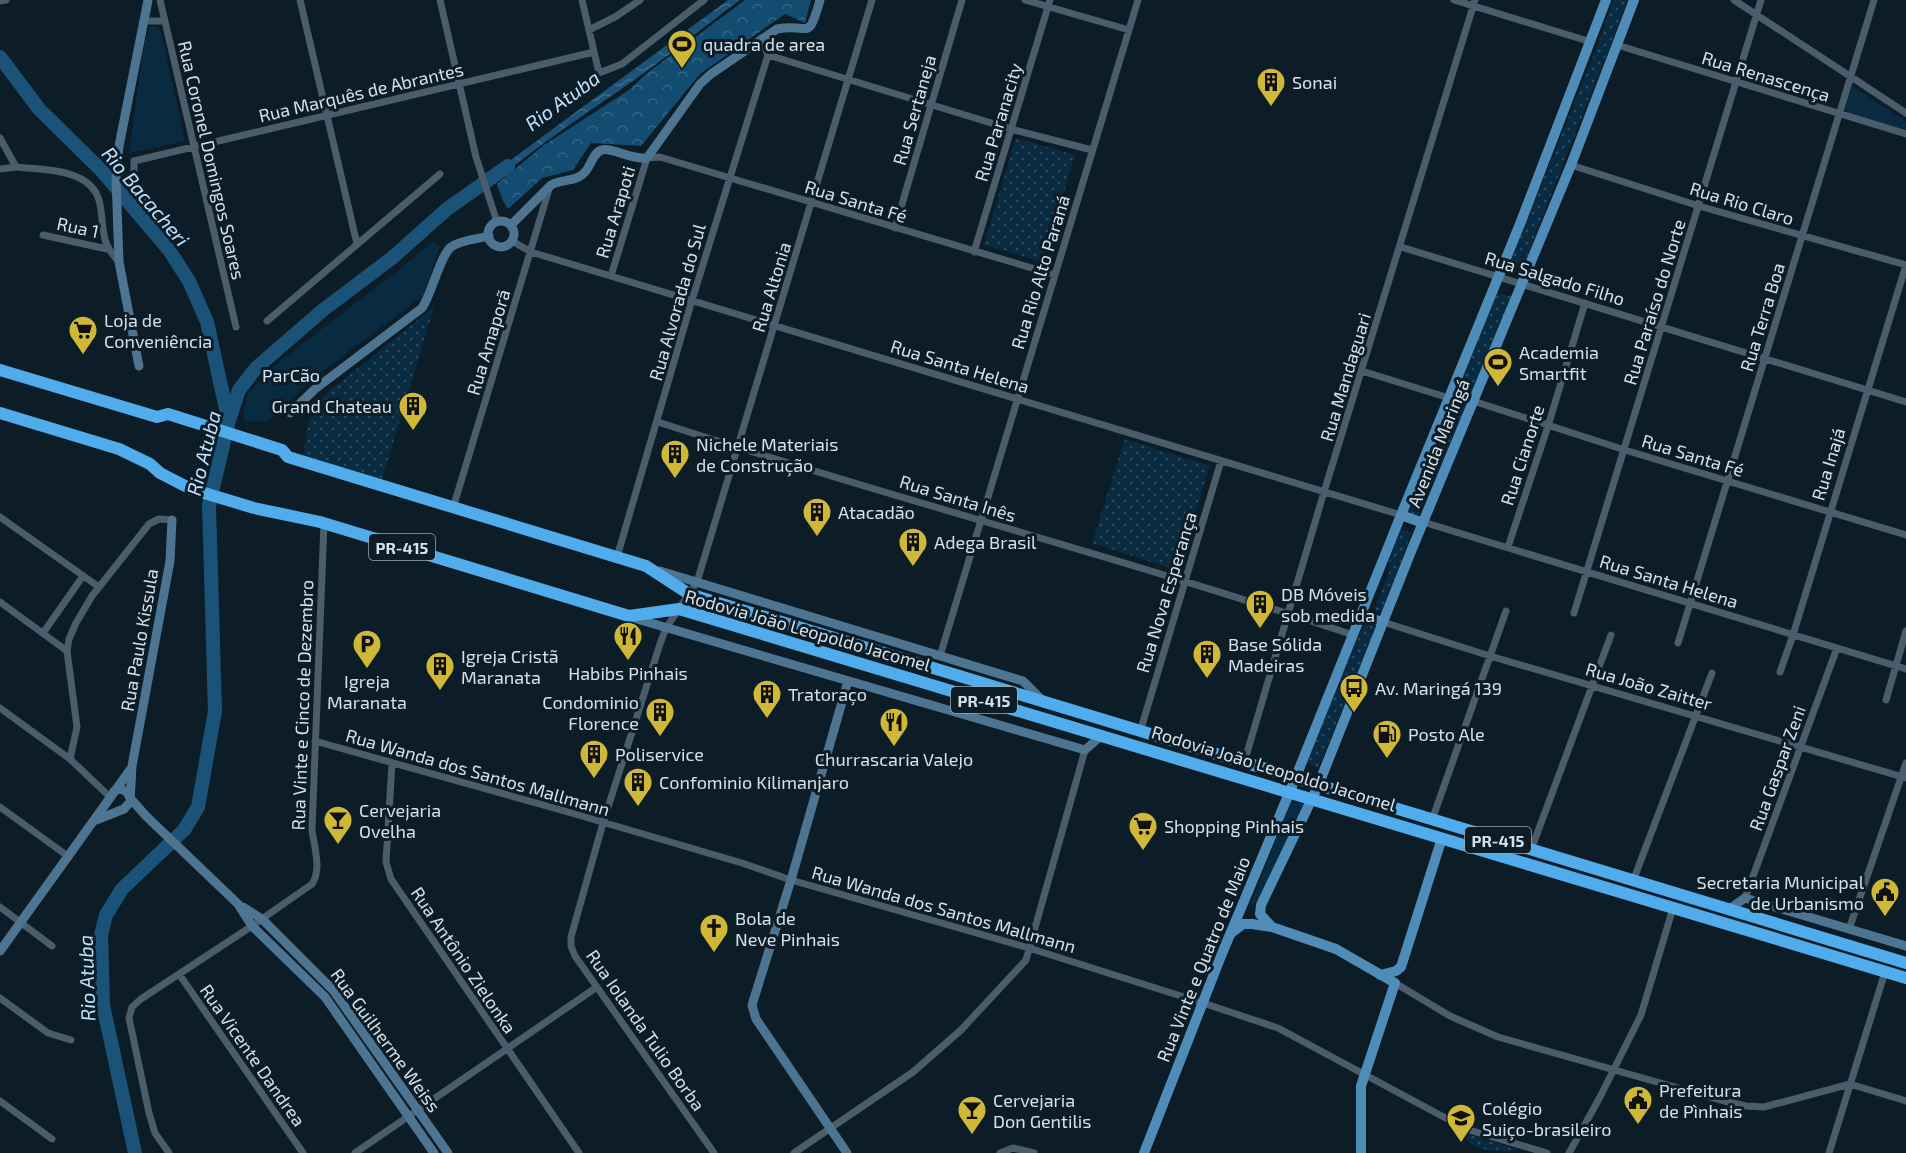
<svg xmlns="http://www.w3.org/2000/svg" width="1906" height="1153" font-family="'Exo 2',sans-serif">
<defs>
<pattern id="grass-dots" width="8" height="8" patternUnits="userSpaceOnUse" patternTransform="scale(1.5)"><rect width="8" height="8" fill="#092b42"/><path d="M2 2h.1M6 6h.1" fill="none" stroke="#2c495d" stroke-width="1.8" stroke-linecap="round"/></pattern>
<pattern id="forest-crowns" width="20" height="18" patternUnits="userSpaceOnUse" patternTransform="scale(1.5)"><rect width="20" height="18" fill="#124c71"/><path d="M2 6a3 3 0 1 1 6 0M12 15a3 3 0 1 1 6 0" fill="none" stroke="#346685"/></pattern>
<pattern id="water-waves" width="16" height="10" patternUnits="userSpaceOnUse" patternTransform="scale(1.5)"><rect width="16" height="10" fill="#1b5378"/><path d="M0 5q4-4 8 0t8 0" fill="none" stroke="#3b6b8b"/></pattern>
</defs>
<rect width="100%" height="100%" fill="#0d1d28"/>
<!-- grass -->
<path fill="url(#grass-dots)" d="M1613 0H1628L1522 269 1509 265 1598 44Z
M1016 138 1075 155 1043 262 984 245Z
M1496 293 1513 297 1418 516 1406 513Z
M434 307 382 480 303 455 308 425 317 401Z
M1125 439 1210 466 1177 570 1092 543Z
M1401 529 1411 533C1401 560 1394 586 1384 613L1374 609 1389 572V560Z
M1364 622 1376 627 1318 768 1306 763Z
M1464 1133 1519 1150C1509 1153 1482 1151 1472 1145 1469 1143 1466 1136 1464 1133Z"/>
<!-- forest -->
<path fill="url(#forest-crowns)" d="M745 0H811L805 23 785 14 700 74 641 146 591 143 573 170 542 178 508 209 503 201 497 184 544 145 629 90 646 74Z"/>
<!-- park -->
<path fill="#092b42" d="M150 26 157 27 161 32 185 141 129 153 144 45Z
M1852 86 1906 121V134L1843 114Z
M432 242 440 246 423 296 319 374C301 389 285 404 269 421H243L246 400 248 394 270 369 405 265Z
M1292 799 1305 804 1265 890 1248 911Z"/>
<!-- water -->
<path fill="url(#water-waves)" d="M728 0H740C703 27 668 57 630 83 584 115 537 146 494 182L493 173Z"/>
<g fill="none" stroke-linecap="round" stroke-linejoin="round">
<!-- river -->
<path stroke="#1b5378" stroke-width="14" d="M0 57 39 109 102 171 169 250 189 281 207 322 228 418
M135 1153 103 1005 101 935 106 915 122 889 184 830 198 807 215 711 209 505 229 420 239 390 256 368 323 310 392 258 447 209 508 166"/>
<!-- street -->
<path stroke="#4b5c6a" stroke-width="7" d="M160 0 236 327
M300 0 357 244
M440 0 476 157 497 222
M582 0 599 73 622 64 704 0
M1025 0 1129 30
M1454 0 1591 42
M1734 0 1906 113
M0 1 6 0
M144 21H164
M589 30 615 17 640 0
M761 38 768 55
M1617 45 1906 134
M768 55 1011 129 1092 150
M0 138 16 167C41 170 82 168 96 193 101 201 101 211 102 220 104 240 105 246 119 262
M1571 165 1699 206 1906 265
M0 169 16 167
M151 203 134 183V161L594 52
M895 228 962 0
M43 235 107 249
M512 241 531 252 1401 515
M1401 247 1906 402
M974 252 1050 0
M611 276 647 158 660 157 1055 275
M267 321 440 174
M1362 371 1449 398
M1473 401 1625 450 1906 535
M658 422C888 497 1123 558 1353 635
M453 508 550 186
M0 517 99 587
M1423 522 1906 669
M1508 547 1548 426 1585 303
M617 557 692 300 768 55
M0 602 67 651
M1574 613 1761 0
M1383 622 1490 656 1906 778
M43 633 83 576
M1678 643 1874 0
M940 656 1138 0
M1780 672 1793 635 1906 265
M1886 700 1906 631
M0 708 70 759 110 797
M1140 732 1221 461
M315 741 568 812 742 863 791 880 1029 948 1203 1003 1278 1028 1466 1129 1547 1153
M70 759 77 727 67 651 69 639 76 623 92 596 149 524 159 519 172 520
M392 763 386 862 391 879 579 1153
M1244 763 1324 492 1475 0
M0 807 69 857
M1432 820 1506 611
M1531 850 1611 635
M1633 881 1712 673
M1745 898 1837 648
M0 907 52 946
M1849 929 1906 763
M179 974 303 1153
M1395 983 1450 1016 1498 1037 1724 1101 1746 1106 1764 1107 1850 1084 1906 1101
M0 998 48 1033 71 1040
M0 1101 52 1139
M169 1153 155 1133 149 1113 129 1018 132 1007 141 999 252 926 312 884C322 870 314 846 312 830L324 523
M355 1153 597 987
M714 1153 575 956 571 946V937L603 823 660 644 666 628 697 582 872 0
M794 1153 913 1072 961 1030 1026 960 1085 750
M1000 1153 1013 1148 1034 1153
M1569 1153 1600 1097 1641 1015 1673 908
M1829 1153 1885 972"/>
<!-- secondary -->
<path stroke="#4d7491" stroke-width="9" d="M488 234a13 13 0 1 1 26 0a13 13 0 1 1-26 0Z
M511 225 551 185C561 179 577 182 585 172 591 166 593 152 602 150 611 147 632 160 647 158L700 84 711 74 777 29C810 23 808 43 820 0
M139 366 119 262 116 177 119 146 148 0
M290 413 315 389 422 308C432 293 440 256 451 247 460 240 478 239 489 236
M660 571 1023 681 1042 700
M630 617 1085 750 1102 735
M114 791 121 789 127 792 130 798 146 816 238 904 252 926 325 997 434 1153
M96 820 124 809 130 802 132 766 170 561 172 520
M243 907 262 919 333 990 448 1153
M1728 910 1745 898 1906 946
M0 951 130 770
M847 1153 756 1019 752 1005 791 880 848 681"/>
<!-- primary -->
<path stroke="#4f8cb7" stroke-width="10" d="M1401 515 1423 523
M1361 616 1383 622
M1272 927 1260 914 1261 905 1318 786 1412 549 1571 165 1634 0
M1230 934 1243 924H1252L1272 927 1336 949 1395 983 1361 1086V1153
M1380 975 1396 971 1401 967 1442 838
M1144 1153 1221 956 1295 779 1401 515 1520 224 1606 0"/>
<!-- highway -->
<path stroke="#51aceb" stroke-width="12" d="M0 370 157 417 168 414 282 450 288 457 646 566 689 594 1906 963
M0 413 119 449 150 464 160 473 191 489 254 508 320 522 629 616 679 609 1906 978"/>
</g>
<!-- icons -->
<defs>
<g id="stadium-pin" transform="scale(1.5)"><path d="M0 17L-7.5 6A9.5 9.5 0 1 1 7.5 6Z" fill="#cfb837" stroke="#0d1d28"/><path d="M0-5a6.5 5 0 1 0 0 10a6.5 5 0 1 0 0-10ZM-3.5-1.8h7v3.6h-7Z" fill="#111"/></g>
<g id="building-pin" transform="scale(1.5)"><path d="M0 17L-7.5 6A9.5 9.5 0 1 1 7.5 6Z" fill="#cfb837" stroke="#0d1d28"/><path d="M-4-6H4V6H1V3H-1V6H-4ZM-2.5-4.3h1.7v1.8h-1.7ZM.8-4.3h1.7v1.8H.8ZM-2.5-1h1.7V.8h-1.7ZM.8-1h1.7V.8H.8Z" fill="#111"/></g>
<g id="supermarket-pin" transform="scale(1.5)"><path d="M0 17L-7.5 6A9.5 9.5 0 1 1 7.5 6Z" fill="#cfb837" stroke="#0d1d28"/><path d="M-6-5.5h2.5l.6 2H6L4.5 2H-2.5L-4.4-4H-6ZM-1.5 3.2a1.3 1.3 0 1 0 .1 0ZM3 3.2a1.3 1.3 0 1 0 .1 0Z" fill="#111"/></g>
<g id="restaurant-pin" transform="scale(1.5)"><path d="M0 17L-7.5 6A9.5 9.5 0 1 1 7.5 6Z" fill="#cfb837" stroke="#0d1d28"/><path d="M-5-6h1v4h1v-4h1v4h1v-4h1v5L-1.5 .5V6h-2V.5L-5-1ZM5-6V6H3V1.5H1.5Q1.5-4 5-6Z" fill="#111"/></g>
<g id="parking-pin" transform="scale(1.5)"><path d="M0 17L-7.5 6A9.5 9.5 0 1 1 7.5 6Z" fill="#cfb837" stroke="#0d1d28"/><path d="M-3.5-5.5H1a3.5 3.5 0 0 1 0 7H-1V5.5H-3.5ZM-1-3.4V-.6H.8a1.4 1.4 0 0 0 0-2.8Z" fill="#111"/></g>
<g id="bus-pin" transform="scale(1.5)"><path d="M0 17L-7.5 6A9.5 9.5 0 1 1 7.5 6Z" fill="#cfb837" stroke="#0d1d28"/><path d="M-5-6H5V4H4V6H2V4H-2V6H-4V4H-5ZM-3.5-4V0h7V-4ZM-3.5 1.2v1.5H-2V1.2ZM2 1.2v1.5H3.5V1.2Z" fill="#111"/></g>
<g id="fuel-pin" transform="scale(1.5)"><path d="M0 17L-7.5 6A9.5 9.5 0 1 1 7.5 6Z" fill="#cfb837" stroke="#0d1d28"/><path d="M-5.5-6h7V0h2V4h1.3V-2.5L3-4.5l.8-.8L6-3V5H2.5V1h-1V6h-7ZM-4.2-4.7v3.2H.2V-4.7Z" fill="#111"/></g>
<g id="bar-pin" transform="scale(1.5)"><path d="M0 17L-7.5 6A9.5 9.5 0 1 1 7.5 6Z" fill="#cfb837" stroke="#0d1d28"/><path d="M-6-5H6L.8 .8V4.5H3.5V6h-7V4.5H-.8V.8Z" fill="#111"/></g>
<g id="civic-pin" transform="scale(1.5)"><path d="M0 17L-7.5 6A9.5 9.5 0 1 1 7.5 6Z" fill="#cfb837" stroke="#0d1d28"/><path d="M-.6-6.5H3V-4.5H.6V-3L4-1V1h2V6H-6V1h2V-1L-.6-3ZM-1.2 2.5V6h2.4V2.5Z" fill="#111"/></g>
<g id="church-pin" transform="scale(1.5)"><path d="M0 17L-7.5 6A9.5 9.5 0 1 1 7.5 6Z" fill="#cfb837" stroke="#0d1d28"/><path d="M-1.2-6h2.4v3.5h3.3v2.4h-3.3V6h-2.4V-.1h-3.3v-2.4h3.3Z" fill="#111"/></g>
<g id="school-pin" transform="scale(1.5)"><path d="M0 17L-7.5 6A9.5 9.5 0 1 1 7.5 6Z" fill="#cfb837" stroke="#0d1d28"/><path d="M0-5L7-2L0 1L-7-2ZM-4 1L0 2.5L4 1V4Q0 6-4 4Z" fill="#111"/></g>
</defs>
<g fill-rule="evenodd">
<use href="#stadium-pin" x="682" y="44"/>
<use href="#building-pin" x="1271" y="82"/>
<use href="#supermarket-pin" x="83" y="330"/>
<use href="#stadium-pin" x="1498" y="362"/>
<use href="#building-pin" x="413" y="406"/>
<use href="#building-pin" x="675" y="454"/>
<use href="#building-pin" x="817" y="512"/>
<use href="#building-pin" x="913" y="542"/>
<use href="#building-pin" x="1260" y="604"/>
<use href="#restaurant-pin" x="628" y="636"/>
<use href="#parking-pin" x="367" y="644"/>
<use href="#building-pin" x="1207" y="654"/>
<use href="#building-pin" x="440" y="666"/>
<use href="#bus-pin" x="1354" y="688"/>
<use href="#building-pin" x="767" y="694"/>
<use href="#building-pin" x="660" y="712"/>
<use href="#restaurant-pin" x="894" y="722"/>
<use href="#fuel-pin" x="1387" y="734"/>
<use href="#building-pin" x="594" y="754"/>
<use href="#building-pin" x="638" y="782"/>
<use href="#bar-pin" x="338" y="820"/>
<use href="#supermarket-pin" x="1143" y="826"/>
<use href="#civic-pin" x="1885" y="892"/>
<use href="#church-pin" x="714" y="928"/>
<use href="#civic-pin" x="1638" y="1100"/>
<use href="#bar-pin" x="972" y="1110"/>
<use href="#school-pin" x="1461" y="1118"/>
</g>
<g text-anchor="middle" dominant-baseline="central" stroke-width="6" stroke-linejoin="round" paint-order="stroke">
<!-- shield labels -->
<g fill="#0d1d28" stroke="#9aa6ae" stroke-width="1.5">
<rect x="369" y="534" width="66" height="26" rx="4.5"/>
<rect x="951" y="687" width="66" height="26" rx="4.5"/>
<rect x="1465" y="827" width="66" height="26" rx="4.5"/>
</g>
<g font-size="16" font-weight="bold" fill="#d6e0e8">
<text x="402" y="547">PR-415</text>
<text x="984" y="700">PR-415</text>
<text x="1498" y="840">PR-415</text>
</g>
<!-- poi labels -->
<g font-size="18" fill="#d6e0e8" stroke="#0d1d28" text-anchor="start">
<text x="703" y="44">quadra de area</text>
<text x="1292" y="82">Sonai</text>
<text x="104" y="320">Loja de<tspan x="104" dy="21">Conveniência</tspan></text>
<text x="1519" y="352">Academia<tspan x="1519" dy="21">Smartfit</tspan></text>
<text x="392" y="406" text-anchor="end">Grand Chateau</text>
<text x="696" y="444">Nichele Materiais<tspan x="696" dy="21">de Construção</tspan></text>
<text x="838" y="512">Atacadão</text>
<text x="934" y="542">Adega Brasil</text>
<text x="1281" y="594">DB Móveis<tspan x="1281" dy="21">sob medida</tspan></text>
<text x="1228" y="644">Base Sólida<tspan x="1228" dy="21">Madeiras</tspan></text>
<text x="461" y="656">Igreja Cristã<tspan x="461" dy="21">Maranata</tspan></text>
<text x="628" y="673" text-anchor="middle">Habibs Pinhais</text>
<text x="367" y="681" text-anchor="middle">Igreja<tspan x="367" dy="21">Maranata</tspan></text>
<text x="1375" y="688">Av. Maringá 139</text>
<text x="788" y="694">Tratoraço</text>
<text x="639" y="702" text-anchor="end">Condominio<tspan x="639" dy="21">Florence</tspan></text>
<text x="1408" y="734">Posto Ale</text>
<text x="615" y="754">Poliservice</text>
<text x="894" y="759" text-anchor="middle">Churrascaria Valejo</text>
<text x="659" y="782">Confominio Kilimanjaro</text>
<text x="359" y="810">Cervejaria<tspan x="359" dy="21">Ovelha</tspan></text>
<text x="1164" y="826">Shopping Pinhais</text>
<text x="1864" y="882" text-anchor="end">Secretaria Municipal<tspan x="1864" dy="21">de Urbanismo</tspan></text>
<text x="735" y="918">Bola de<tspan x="735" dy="21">Neve Pinhais</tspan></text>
<text x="1659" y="1090">Prefeitura<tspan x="1659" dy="21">de Pìnhais</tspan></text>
<text x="993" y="1100">Cervejaria<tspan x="993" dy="21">Don Gentilis</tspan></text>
<text x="1482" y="1108">Colégio<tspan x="1482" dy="21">Suiço-brasileiro</tspan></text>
</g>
<!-- street labels -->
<g font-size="18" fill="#d6e0e8" stroke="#0d1d28">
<text transform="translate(1766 76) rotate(17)">Rua Renascença</text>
<text transform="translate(361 92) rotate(-13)">Rua Marquês de Abrantes</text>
<text transform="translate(914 110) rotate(-74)">Rua Sertaneja</text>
<text transform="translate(998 122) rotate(-73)">Rua Paranacity</text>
<text transform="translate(212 160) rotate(77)">Rua Coronel Domingos Soares</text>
<text transform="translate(856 201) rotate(17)">Rua Santa Fé</text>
<text transform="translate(1742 203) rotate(17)">Rua Rio Claro</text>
<text transform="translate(615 212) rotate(-73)">Rua Arapoti</text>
<text transform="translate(78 227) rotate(12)">Rua 1</text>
<text transform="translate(1040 272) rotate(-73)">Rua Rio Alto Paraná</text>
<text transform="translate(1555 278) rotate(17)">Rua Salgado Filho</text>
<text transform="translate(771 287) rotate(-73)">Rua Altonia</text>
<text transform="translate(677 302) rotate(-74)">Rua Alvorada do Sul</text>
<text transform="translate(1654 302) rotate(-73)">Rua Paraíso do Norte</text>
<text transform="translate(1762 317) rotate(-73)">Rua Terra Boa</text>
<text transform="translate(488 342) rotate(-73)">Rua Amaporã</text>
<text transform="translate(960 366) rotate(17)">Rua Santa Helena</text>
<text transform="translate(1345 377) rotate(-73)">Rua Mandaguari</text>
<text transform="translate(1438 443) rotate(-68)">Avenida Maringá</text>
<text transform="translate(1522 455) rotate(-72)">Rua Cianorte</text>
<text transform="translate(1693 455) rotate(17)">Rua Santa Fé</text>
<text transform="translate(1828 464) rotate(-73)">Rua Inajá</text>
<text transform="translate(958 498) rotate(17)">Rua Santa Inês</text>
<text transform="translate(1669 581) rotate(17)">Rua Santa Helena</text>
<text transform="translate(1166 592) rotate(-73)">Rua Nova Esperança</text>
<text transform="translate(808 630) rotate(16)">Rodovia João Leopoldo Jacomel</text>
<text transform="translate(139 640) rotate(-80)">Rua Paulo Kissula</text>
<text transform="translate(1649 686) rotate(16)">Rua João Zaitter</text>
<text transform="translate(302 705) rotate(-88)">Rua Vinte e Cinco de Dezembro</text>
<text transform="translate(1274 768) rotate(17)">Rodovia João Leopoldo Jacomel</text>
<text transform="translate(1777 768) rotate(-70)">Rua Gaspar Zeni</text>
<text transform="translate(478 772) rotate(16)">Rua Wanda dos Santos Mallmann</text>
<text transform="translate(944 909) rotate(16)">Rua Wanda dos Santos Mallmann</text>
<text transform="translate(1203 959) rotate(-68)">Rua Vinte e Quatro de Maio</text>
<text transform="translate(464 960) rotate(56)">Rua Antônio Zielonka</text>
<text transform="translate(646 1030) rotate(55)">Rua Iolanda Tulio Borba</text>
<text transform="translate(386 1040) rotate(54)">Rua Guilherme Weiss</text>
<text transform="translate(253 1055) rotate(55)">Rua Vicente Dandrea</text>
</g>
<!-- park labels -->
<g font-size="18" fill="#d4e6f4" stroke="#0d1d28">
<text x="291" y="375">ParCão</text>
</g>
<!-- water labels -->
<g font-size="20" font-style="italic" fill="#bee2fe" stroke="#0d1d28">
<text transform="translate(562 100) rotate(-36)">Rio Atuba</text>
<text transform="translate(146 196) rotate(50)">Rio Bacacheri</text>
<text transform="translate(203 453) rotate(-76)">Rio Atuba</text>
<text transform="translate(86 978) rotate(-92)">Rio Atuba</text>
</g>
</g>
</svg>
